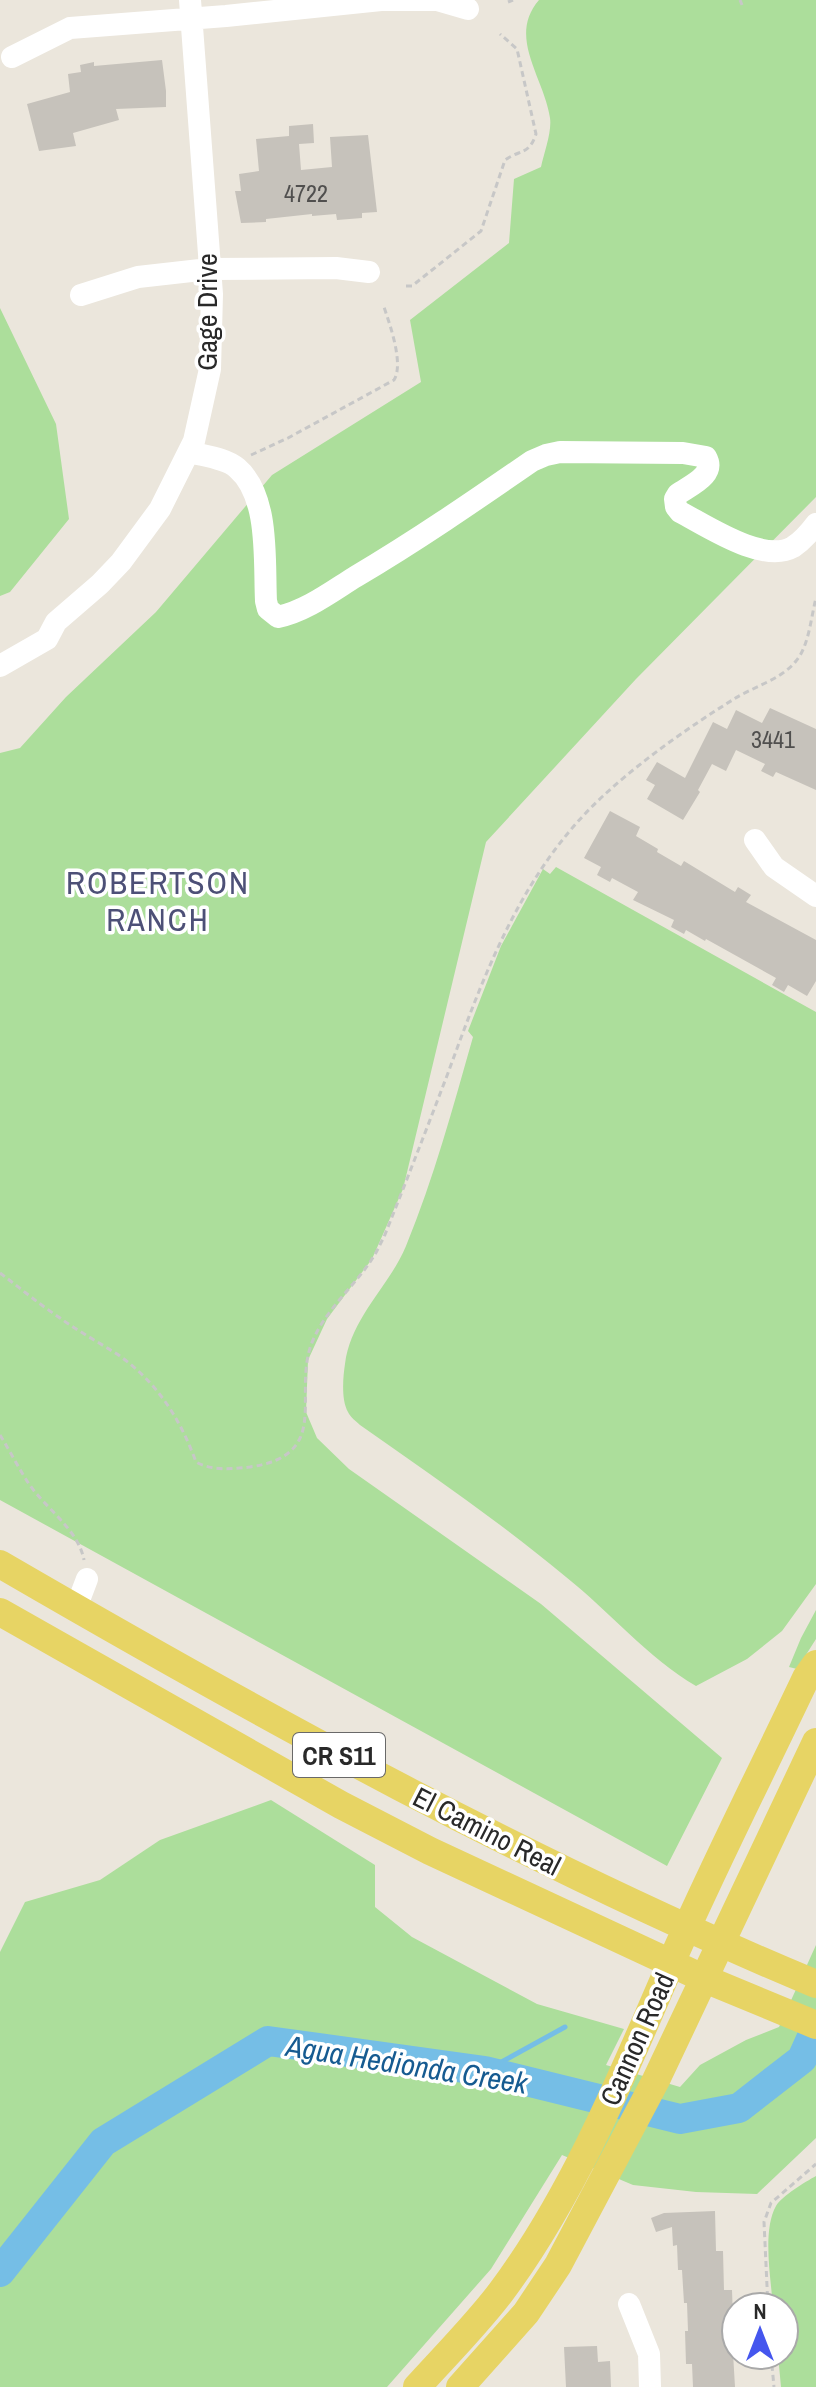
<svg xmlns="http://www.w3.org/2000/svg" width="816" height="2387" font-family="'Archivo Narrow',sans-serif">
<rect width="100%" height="100%" fill="#ebe6dc"/>
<!-- green -->
<path fill="#acde9b" d="M539 0H816V497L636 679 486 842 403 1189 372 1259 327 1319 308 1360 306 1412 317 1438 349 1469 541 1604 722 1758 667 1866 0 1500V753L20 748 66 697 156 612 272 475 421 382 410 320 509 243 514 179 541 167C544 153 552 132 550 118 544 77 507 37 539 0Z
M0 308 56 424 69 519 10 592 0 596Z
M556 867 816 1012V1584L782 1631 747 1659 696 1686C647 1657 610 1612 566 1577 500 1522 430 1474 360 1425 356 1421 350 1417 348 1412 341 1400 343 1377 345 1364 351 1317 389 1287 406 1246 434 1178 453 1107 473 1037L468 1031 501 946 543 869 550 874Z
M816 1610V1639L797 1669 789 1667 801 1638Z
M271 1800 375 1865V1907L412 1937 537 2004 624 2029 606 2065 680 2087 700 2065 746 2040 779 2027 816 1945V2138L757 2194 696 2192 633 2185 562 2155 491 2269 387 2387H0V1952L25 1902 100 1880 160 1840Z
M816 2176V2387H781L778 2355H784V2307H773C771 2279 762 2231 776 2206 782 2196 805 2182 816 2176Z"/>
<g fill="none" stroke-linecap="round" stroke-linejoin="round">
<!-- stream -->
<path stroke="#75bee6" stroke-width="5" d="M485 2071 565 2027"/>
<!-- river -->
<path stroke="#75bee6" stroke-width="30" d="M0 2272 103 2142 268 2041 485 2071 680 2119 739 2108 802 2059 816 2028"/>
</g>
<!-- building -->
<path fill="#c6c2bb" d="M162 60 166 91V107L116 109 119 120 73 133 76 146 39 151 27 104 70 92 68 74 81 72 80 65 94 62V66Z
M313 124 314 143 299 144 301 170 332 167 330 137 368 135 377 212 362 213V218L337 220 336 214 312 216V214L266 219V222L241 223 235 191H241L239 174 259 171 256 139 289 136V126Z
M770 708 816 729V790L776 772 773 777 761 771 765 764 736 750 726 771 712 764 698 790 700 792 683 820 647 799 655 785 646 780 657 762 685 778 713 722 727 729 736 710 762 723Z
M610 811 640 827 636 836 658 849 657 852 681 866 684 861 735 892 738 887 751 895 746 902 816 940V981L807 996 788 985 784 992 772 985 776 978 706 939 705 941 686 930 684 934 671 927 674 920 633 900 638 892 612 878 610 882 597 875 601 867 584 858Z
M715 2211 716 2251H723L724 2290H732L733 2319H731L735 2387H693L692 2364H686L685 2331H688L687 2303H684L682 2270H678L677 2245 673 2246 672 2227 656 2232 651 2218 664 2213Z
M597 2346 598 2362 610 2361 611 2387H566L564 2347Z"/>
<g fill="none" stroke-linecap="round" stroke-linejoin="round">
<!-- path -->
<path stroke="#c7c7c7" stroke-width="3" stroke-dasharray="6 4" stroke-linecap="butt" d="M740 0 742 5
M508 2 513 0
M406 286H412L481 231 505 160C521 149 529 155 536 134L517 49 500 34
M251 455 288 438 394 380C404 364 390 325 384 307
M0 1273C20 1288 39 1304 60 1318 78 1331 98 1342 117 1354 156 1381 180 1418 196 1462 212 1471 232 1469 250 1467 332 1455 293 1397 311 1345 323 1312 354 1287 372 1259 377 1252 380 1244 384 1237 406 1182 427 1128 448 1073 485 972 522 871 603 796 642 760 689 727 734 699 753 687 782 679 796 661 809 646 811 617 816 598
M0 1435C10 1451 19 1469 29 1484 46 1509 78 1529 84 1560
M768 2307 764 2222 771 2203 816 2164
M771 2355 774 2387"/>
<!-- minor -->
<path stroke="#fff" stroke-width="22" d="M12 57 70 28 226 16 381 0H437L468 9
M81 295 138 277 209 269 336 268 369 272
M189 452C204 456 226 458 237 468 270 496 264 562 266 601L268 609 278 617C306 611 331 592 355 577 416 541 474 501 532 461L546 455 560 452 683 453 706 457C716 475 691 485 678 494L675 499 676 507 680 512C707 526 763 564 793 547 802 541 810 532 816 524
M0 666 47 639 56 622 100 584 121 562 160 509 194 441 210 369 212 294 190 0
M755 840 774 867 816 896
M76 1608 87 1579
M629 2304 649 2354 650 2387"/>
<!-- major -->
<path stroke="#e7d464" stroke-width="28" d="M0 1564C265 1718 533 1866 816 1984
M0 1612 341 1805 430 1851 705 1979 816 2025
M417 2387C445 2356 476 2325 501 2292 574 2194 623 2074 671 1963 713 1867 761 1773 806 1678L816 1664
M460 2387 526 2313 558 2265 656 2080 816 1742"/>
</g>
<g text-anchor="middle" dominant-baseline="central" stroke-width="7" stroke-linejoin="round" paint-order="stroke">
<!-- number labels -->
<g font-size="24" fill="#504f4e">
<text x="306" y="193">4722</text>
<text x="773" y="739">3441</text>
</g>
<!-- shield labels -->
<rect fill="#fff" stroke="#696969" stroke-width="2" x="293" y="1733" width="92" height="44" rx="6"/>
<g font-size="26" font-weight="bold" fill="#292929">
<text x="339" y="1755">CR S11</text>
</g>
<!-- street labels -->
<g font-size="28" fill="#292929" stroke="#fff">
<text transform="translate(207 312) rotate(-90)">Gage Drive</text>
<text transform="translate(487 1831) rotate(27)">El Camino Real</text>
<text transform="translate(637 2039) rotate(-66)">Cannon Road</text>
</g>
<!-- water labels -->
<g font-size="30" font-style="italic" fill="#165b91" stroke="#fff">
<text transform="translate(407 2064) rotate(9)">Agua Hedionda Creek</text>
</g>
<!-- quarter labels -->
<g font-size="32" letter-spacing="2" fill="#4d5077" stroke="#fff">
<text x="158" y="882">ROBERTSON<tspan x="158" dy="37">RANCH</tspan></text>
</g>
</g>
<!-- north arrow -->
<g transform="translate(760 2331)"><circle r="38" fill="#ffffff" stroke="#a9a9a9" stroke-width="2"/>
<path d="M0-6L14 30L0 20L-14 30Z" fill="#4556ee"/>
<text y="-12" font-size="22" font-weight="bold" text-anchor="middle" fill="#292929">N</text>
</g>
</svg>
